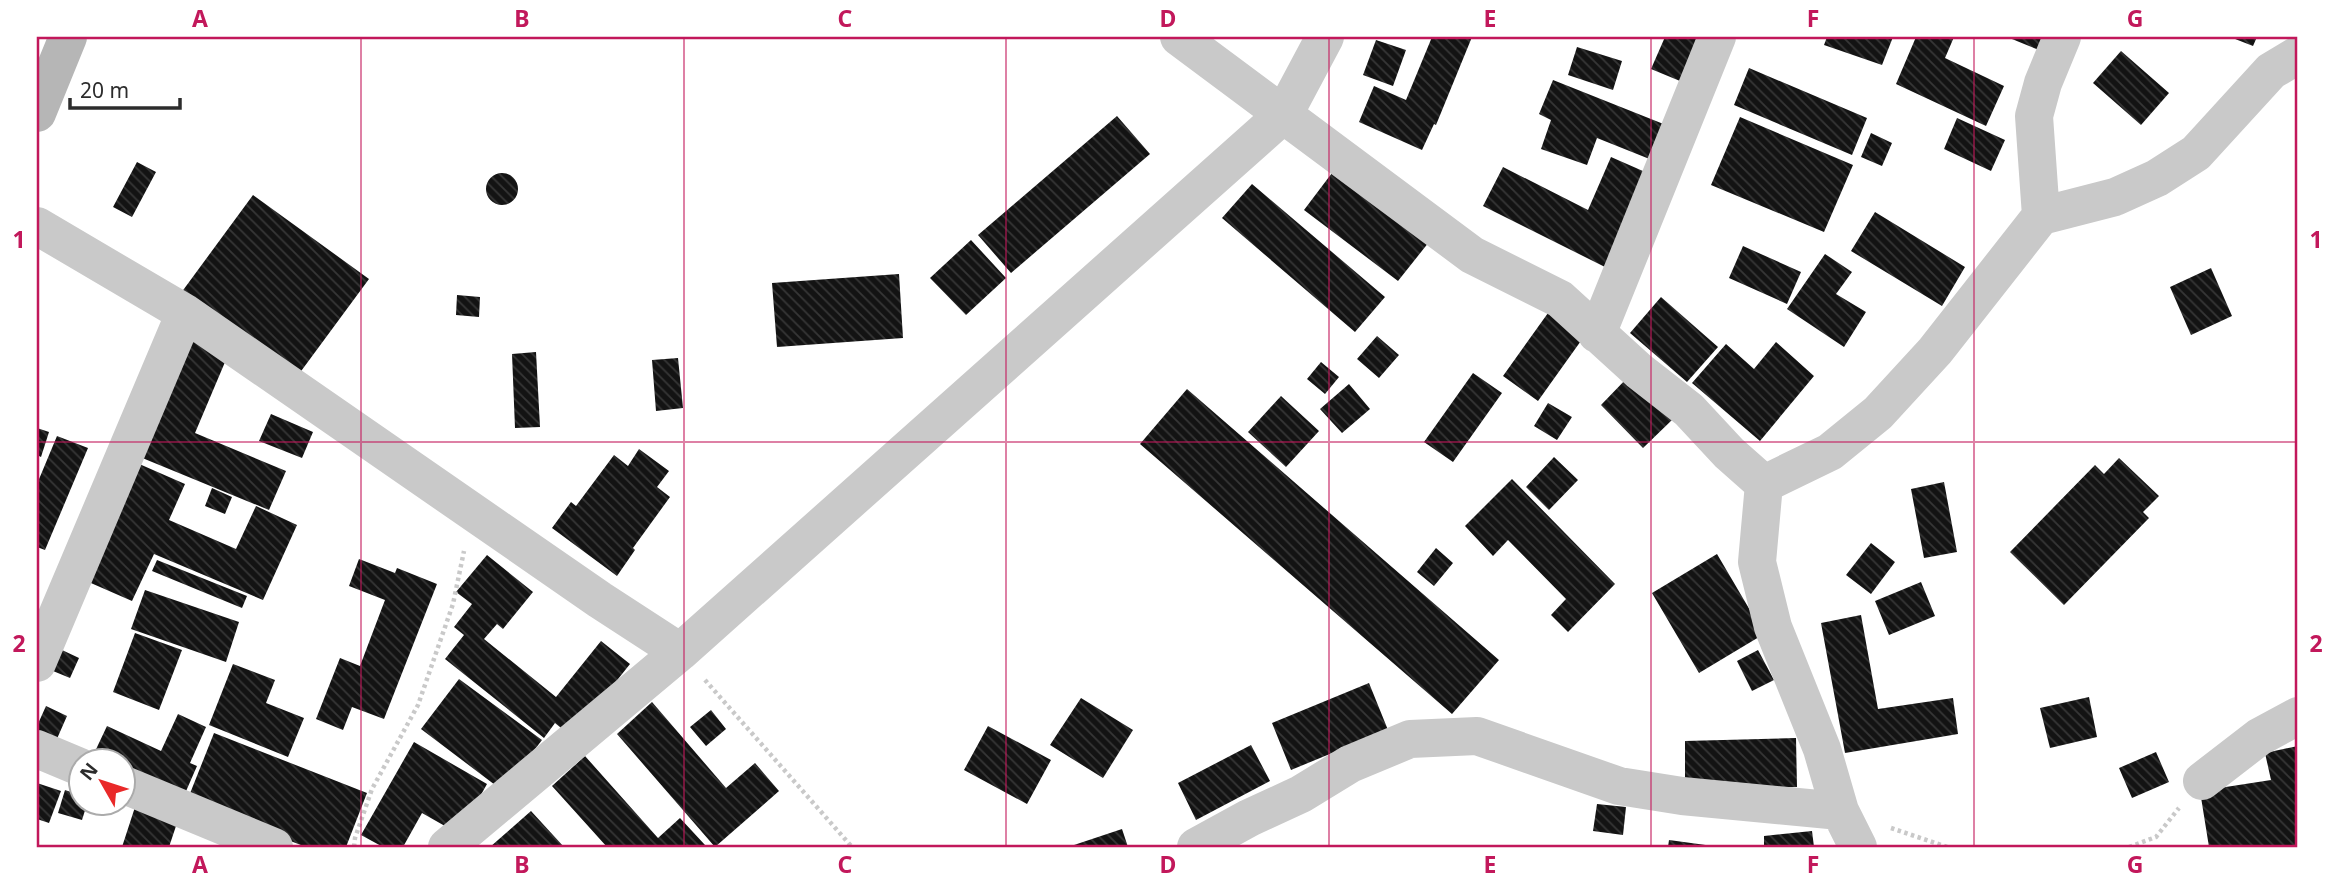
<svg xmlns="http://www.w3.org/2000/svg" width="2335" height="884" font-family="'Noto Sans',sans-serif">
<defs>
<pattern id="building-back-hatch" width="6" height="6" patternUnits="userSpaceOnUse" patternTransform="scale(1.75)"><rect width="6" height="6" fill="#131313"/><path d="M-1 5l2 2M0 0l6 6M5-1l2 2" fill="none" stroke="#363636"/></pattern>
</defs>
<rect width="100%" height="100%" fill="#fff"/>
<!-- building -->
<path fill="url(#building-back-hatch)" d="M1432 37H1472L1436 125 1434 124 1422 150 1359 122 1374 86 1406 100Z
M1665 37H1699L1680 81 1651 69Z
M1827 37H1893L1882 65 1824 45Z
M1916 37H1954L1945 58 2004 86 1986 126 1896 84Z
M2007 37H2050L2044 52Z
M2230 37H2257L2253 46Z
M1376 40 1406 50 1393 86 1363 75Z
M1577 47 1622 61 1613 90 1568 75Z
M2121 51 2169 93 2141 125 2093 83Z
M1749 68 1867 118 1852 155 1734 105Z
M1553 80 1666 125 1652 160 1597 138 1587 165 1541 149 1551 120 1539 114Z
M1117 116 1150 154 1011 273 978 235Z
M1740 117 1853 165 1824 232 1711 185Z
M1957 118 2005 140 1991 171 1944 149Z
M1871 133 1892 143 1882 166 1861 157Z
M1611 157 1652 175 1607 268 1483 206 1503 167 1588 210Z
M137 162 156 172 132 217 113 207Z
M1338 165 1433 237 1398 281 1304 210Z
M486 189a16 16 0 1 1 32 0a16 16 0 1 1-32 0Z
M1252 184 1385 297 1355 332 1222 218Z
M253 195 369 279 296 378 181 293Z
M1875 212 1965 267 1942 306 1851 251Z
M971 240 1006 278 966 315 930 278Z
M1743 246 1801 272 1787 304 1729 278Z
M1825 254 1852 272 1836 294 1866 312 1844 347 1787 309Z
M2211 268 2232 316 2191 335 2170 287Z
M899 274 903 338 777 347 772 283Z
M457 295 480 297 479 317 456 315Z
M1661 297 1718 347 1687 382 1630 333Z
M1548 313 1583 338 1538 401 1503 376Z
M1377 336 1399 355 1379 378 1357 359Z
M185 337 228 355 195 433 286 471 269 510 135 455Z
M1776 342 1814 376 1760 441 1692 383 1726 344 1754 369Z
M536 352 540 427 515 428 512 354Z
M678 358 683 408 656 411 652 360Z
M1321 362 1339 377 1325 394 1307 379Z
M1473 373 1502 393 1453 462 1424 442Z
M1629 376 1672 420 1643 448 1601 405Z
M1349 384 1370 409 1342 433 1320 409Z
M1187 389 1499 660 1452 714 1140 444Z
M1281 396 1319 431 1286 467 1248 432Z
M1548 403 1572 417 1557 440 1534 426Z
M271 414 313 432 302 458 259 441Z
M37 428 49 432 41 457 37 455Z
M57 436 88 448 45 550 37 547V484Z
M639 449 669 471 657 487 670 497 633 548 635 550 617 576 552 528 571 502 576 506 614 455 628 466Z
M1554 457 1578 480 1549 510 1526 487Z
M2119 458 2159 496 2143 512 2149 518 2064 605 2010 552 2095 465 2104 474Z
M137 463 185 484 169 520 236 549 256 506 297 525 263 600 154 554 132 601 84 580Z
M1512 479 1615 584 1568 632 1551 615 1566 599 1508 540 1493 556 1465 526Z
M1944 482 1957 552 1924 558 1911 489Z
M212 488 232 497 225 514 205 506Z
M1871 543 1895 562 1871 594 1846 575Z
M1436 548 1453 563 1434 586 1417 572Z
M1717 554 1764 634 1699 673 1652 593Z
M487 555 533 592 503 629 497 624 484 639 556 697 601 641 630 664 572 737 555 723 544 738 445 659 464 635 454 627 472 604 456 592Z
M359 559 395 573 397 568 437 584 384 719 352 707 343 730 316 719 340 658 360 666 385 600 349 586Z
M157 560 247 596 242 608 152 571Z
M1921 582 1935 616 1889 635 1875 601Z
M145 590 239 622 226 662 131 629Z
M1861 615 1878 709 1953 698 1958 734 1845 753 1821 623Z
M135 633 182 650 159 710 113 692Z
M62 650 79 658 70 678 53 671Z
M1758 650 1774 680 1752 691 1737 661Z
M233 664 275 680 266 703 304 718 288 757 209 725Z
M459 679 542 740 503 791 421 729Z
M1369 683 1388 730 1291 770 1272 723Z
M2089 697 2097 737 2050 748 2040 708Z
M1081 698 1133 730 1103 778 1050 745Z
M652 702 726 788 755 763 779 791 715 847 617 734Z
M46 706 67 716 56 741 37 733V726Z
M711 710 726 729 706 746 690 727Z
M178 714 206 727 190 763 197 766 180 805 122 779V762H90L107 726 161 751Z
M988 726 1051 760 1027 804 964 770Z
M214 733 367 793 346 847H306L187 801Z
M1796 738 1797 787 1685 790V741Z
M414 742 487 784 459 834 422 813 403 847H383L361 835Z
M1251 745 1270 781 1196 820 1178 783Z
M2298 746V847H2209L2200 791 2271 780 2265 753Z
M2156 752 2169 782 2132 798 2119 768Z
M585 756 658 838 680 818 705 845 703 847H607L552 786Z
M37 783 61 791 49 823 37 819Z
M65 790 80 795V804H87L82 820 58 813Z
M136 804 179 817 169 847H122Z
M1597 804 1626 807 1623 835 1593 831Z
M531 811 564 847H490Z
M1122 829 1128 847H1068Z
M1812 831 1814 847H1764V836Z
M1669 840 1713 846 1712 847H1668Z"/>
<g fill="none" stroke-linecap="round" stroke-linejoin="round">
<!-- path -->
<path stroke="#c9c9c9" stroke-width="4.5" stroke-dasharray="3.5 3.5" stroke-linecap="butt" d="M705 680 852 847
M1891 828 1947 847
M354 847 355 838 372 789 418 705 453 604 464 551
M2129 847 2156 837 2179 808"/>
<!-- minor -->
<path stroke="#c9c9c9" stroke-width="38" d="M1179 37 1472 255 1560 299 1639 371 1689 410 1729 453 1764 484 1757 562 1773 627 1822 749 1840 811 1858 847
M2041 216 2034 116 2043 83 2062 37
M37 226 185 313 600 600 680 652
M1597 334 1717 37
M1764 484 1830 452 1878 413 1935 351 2041 216 2115 197 2157 178 2196 153 2271 71 2298 55
M37 663 185 313
M37 749 80 767
M2202 781 2259 737 2298 716
M122 784 274 847
M447 847 680 652 1284 114 1325 37
M1196 847 1249 818 1301 794 1350 764 1410 739 1477 736 1619 786 1682 796 1840 811"/>
<!-- secondary -->
<path stroke="#b6b6b6" stroke-width="38" d="M37 113 68 37"/>
</g>
<!-- grid -->
<path fill="none" stroke="#c2185b" stroke-width="2" stroke-opacity="0.55" d="M361 37V847M684 37V847M1006 37V847M1329 37V847M1651 37V847M1974 37V847M37 442H2298"/>
<!-- border -->
<rect width="2335" height="884" fill="none" stroke="#ffffff" stroke-width="77"/>
<!-- north arrow -->
<g transform="translate(102 782) rotate(309)"><circle r="33" fill="#ffffff" stroke="#ababab" stroke-width="2"/>
<path d="M0-5L12 26L0 18L-12 26Z" fill="#e92929"/>
<text y="-10" font-size="19" font-weight="bold" text-anchor="middle" fill="#2c2c2c">N</text>
</g>
<!-- scale -->
<path d="M70 98v10h110v-10" fill="none" stroke="#2c2c2c" stroke-width="3.5"/>
<text x="80" y="98" font-size="21" fill="#2c2c2c" stroke="#ffffff" stroke-width="5" paint-order="stroke">20 m</text>
<rect x="38" y="38" width="2258" height="808" fill="none" stroke="#c2185b" stroke-width="2.5"/>
<g font-size="23" text-anchor="middle" font-weight="bold" fill="#c2185b">
<text x="200" y="27">A</text>
<text x="522" y="27">B</text>
<text x="845" y="27">C</text>
<text x="1168" y="27">D</text>
<text x="1490" y="27">E</text>
<text x="1813" y="27">F</text>
<text x="2135" y="27">G</text>
<text x="19" y="248">1</text>
<text x="2316" y="248">1</text>
<text x="19" y="652">2</text>
<text x="2316" y="652">2</text>
<text x="200" y="873">A</text>
<text x="522" y="873">B</text>
<text x="845" y="873">C</text>
<text x="1168" y="873">D</text>
<text x="1490" y="873">E</text>
<text x="1813" y="873">F</text>
<text x="2135" y="873">G</text>
</g>
</svg>
